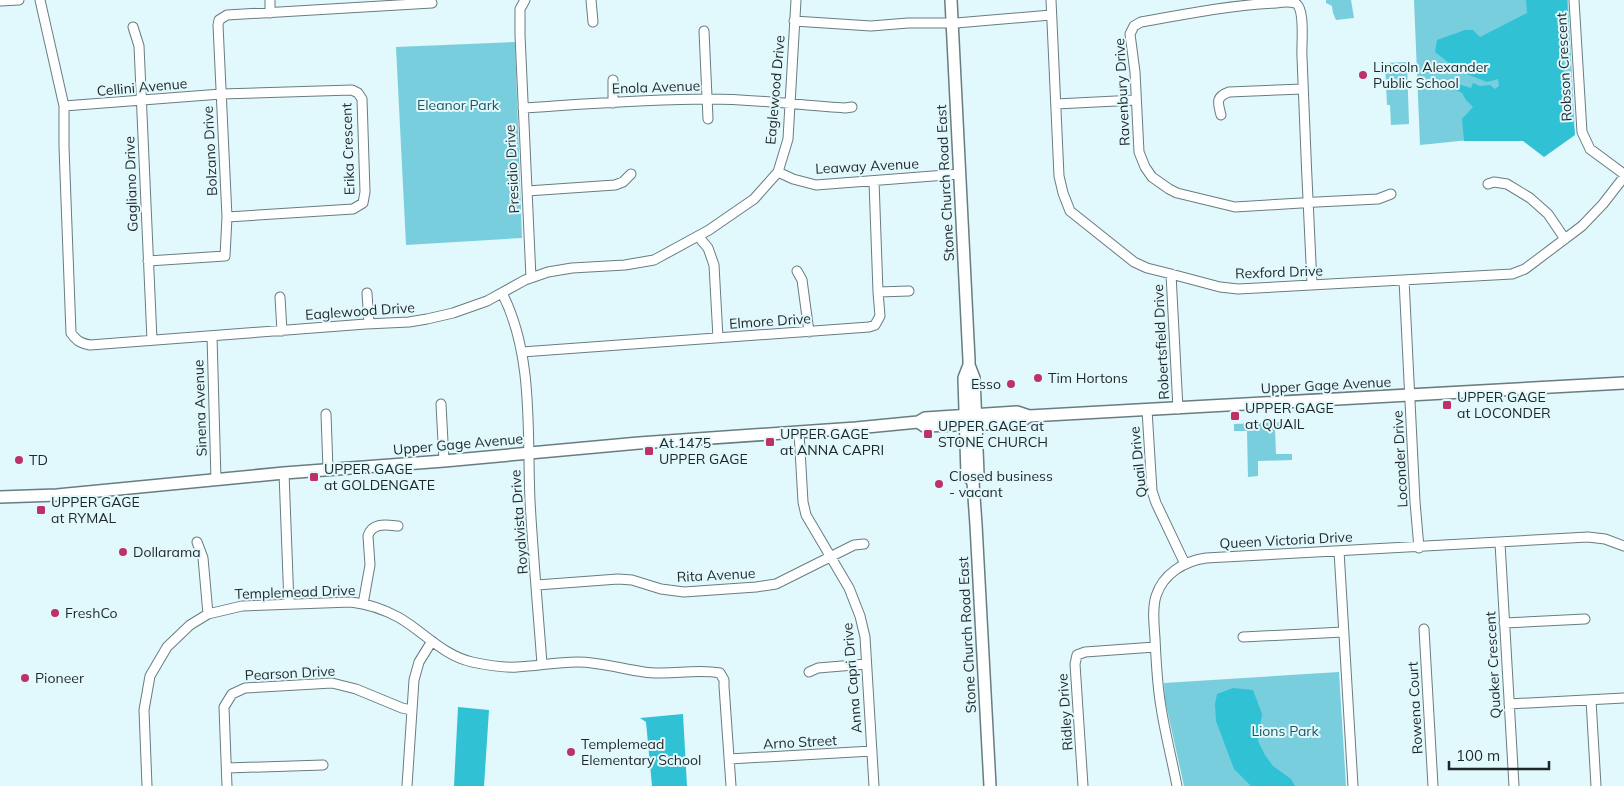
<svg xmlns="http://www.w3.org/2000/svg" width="1624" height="786" font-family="Mulish,sans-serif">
<rect width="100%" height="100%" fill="#e1f8fc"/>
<!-- green -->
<path fill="#79cedd" d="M1326 0H1351L1354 18 1336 20 1333 13 1332 6 1326 3Z
M1414 0H1568L1575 135 1499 137 1420 145Z
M515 42 522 238 406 245 396 47Z
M1407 62 1409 124 1391 125 1390 105H1387L1385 63Z
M1289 422V427L1275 428 1276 454H1292V460L1258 461V476L1248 477 1247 431H1234V424Z
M1339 672 1346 786H1184L1165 700 1164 683Z"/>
<!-- forest -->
<path fill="#30c1d5" d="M1526 0H1567L1569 36 1561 49 1564 70 1569 86 1575 135 1544 157 1523 141H1464L1462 119 1473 107 1466 100 1462 93 1452 88V82L1471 88 1473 83 1480 86 1490 85 1495 89 1499 86 1498 79 1487 82 1459 71 1435 52 1437 40 1465 30H1473L1480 37 1527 13Z
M1233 688 1253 690 1262 714 1258 741 1265 755 1273 766 1291 779 1295 786H1251L1234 769 1216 721 1215 704 1217 694Z
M458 707 489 710 484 786H454Z
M683 714 687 786H652L646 722 640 718Z"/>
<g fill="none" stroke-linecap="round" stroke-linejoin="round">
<!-- minor casing -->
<g stroke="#697d81" stroke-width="11">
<path id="minor" d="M40 0 64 106V147L71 333C77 341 80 343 90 345L366 324 409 322 427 319 453 313 487 301 525 280 548 272 572 268 625 265 654 260 709 230 754 199 778 172 788 139 796 0
M270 0V13
M525 0 520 9V35L531 278
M591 0 593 22
M1051 0 1059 176 1063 193 1070 211 1134 262 1147 268 1171 274 1220 287 1238 289 1512 274 1525 269 1582 226 1603 204 1624 177
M1574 0 1582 132 1590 149 1624 174
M0 1 19 0
M794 21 871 26 908 23H956L1051 15
M133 27 139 46 152 340
M704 31 708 119
M613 80V103
M1056 104 1136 100
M64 106 221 94 352 90 358 93 362 99 365 192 363 203 353 209 227 217
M523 108C585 104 647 99 709 99 754 99 800 105 845 108L852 107
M1221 115C1218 103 1215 97 1229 92L1303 89
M778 172 793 179 816 185 959 174
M1488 184 1494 182 1507 184 1530 198 1548 214 1565 239
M527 191 615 185 623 182 631 174
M698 236 708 248 714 265 718 338
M148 261 225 256 227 217 218 25 219 20 227 15 432 3
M797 271 802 280 809 332
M1171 274 1178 409
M1404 280 1415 502 1419 548
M1312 284C1308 208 1305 133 1302 57 1301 46 1306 8 1295 3 1289 1 1282 2 1276 3 1231 5 1186 14 1141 22L1134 26 1130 34 1135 72 1139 152 1145 167 1152 177 1169 189 1177 193 1235 207 1301 203 1317 202 1378 199 1391 194
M878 292 909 291
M367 293 369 324
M502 293C534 355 527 433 530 501 533 555 538 610 542 664
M280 297 282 331
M212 336 216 480
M522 352 869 327 875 325 880 316 878 292 874 181
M441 404 444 461
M1147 410 1152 491 1156 503 1185 564
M326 414 328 469
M799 432 803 502 806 515 849 588 860 616 865 637 874 786
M284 473 289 604
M197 542 203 558 208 614
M1500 543 1514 786
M1339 551 1353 786
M537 585 618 579 632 580 661 589 684 592 756 587 776 584 854 545 864 544
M363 604 370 565 368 536C372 522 387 525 398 526
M1504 623 1585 619
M1424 629 1433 786
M1243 637 1343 632
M809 672 818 668 866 664
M1591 700 1596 786
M1509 704 1624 698
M729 759 872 751
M227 768 323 765
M147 786 144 710 150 676 167 647 190 625 208 614 242 606 351 602C368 604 383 609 398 617 423 631 442 655 472 662 486 665 502 668 517 667 537 666 557 662 577 662 600 662 622 669 644 672 669 676 695 668 720 673L724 680V686L731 786
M227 786 224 707 232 694 245 688 332 683 356 689 402 708 411 710
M407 786 414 680 419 662 432 641
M1083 786 1075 664 1077 655 1085 652 1155 647
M1177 786C1172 760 1165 733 1161 707 1157 684 1156 660 1155 638 1154 624 1152 609 1156 596 1163 574 1184 561 1206 558L1588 537 1605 539 1624 546"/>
</g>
<!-- major casing -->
<g stroke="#697d81" stroke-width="14">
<path id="major" d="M951 0 969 360V365L964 378 967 475 973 482 976 525 990 786
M969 365 974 378 976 425 978 474 973 482
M918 422 924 426 1018 423 1029 416
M0 497 57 495 284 473 444 461 639 443 856 428 918 422 925 418 1017 412 1029 416 1624 383"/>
</g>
<!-- minor -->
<use href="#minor" stroke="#fff" stroke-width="9"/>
<!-- major -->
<use href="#major" stroke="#fff" stroke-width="11"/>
</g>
<!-- markers -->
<g fill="#bd3166" stroke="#e1f8fc" stroke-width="2">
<circle cx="1363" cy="75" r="5"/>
<circle cx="1038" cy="378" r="5"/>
<circle cx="1011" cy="384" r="5"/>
<rect x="1442" y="400" width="10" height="10" rx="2.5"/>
<rect x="1230" y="411" width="10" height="10" rx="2.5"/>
<rect x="923" y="429" width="10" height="10" rx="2.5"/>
<rect x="765" y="437" width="10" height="10" rx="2.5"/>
<rect x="644" y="446" width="10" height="10" rx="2.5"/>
<circle cx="19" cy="460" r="5"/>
<rect x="309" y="472" width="10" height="10" rx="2.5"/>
<circle cx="939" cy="484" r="5"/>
<rect x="36" y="505" width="10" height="10" rx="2.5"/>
<circle cx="123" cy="552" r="5"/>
<circle cx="55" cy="613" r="5"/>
<circle cx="25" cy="678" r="5"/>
<circle cx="571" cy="752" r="5"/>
</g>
<g text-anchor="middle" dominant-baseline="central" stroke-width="4" stroke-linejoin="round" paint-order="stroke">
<!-- poi labels -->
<g font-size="14" fill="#1e2628" stroke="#e1f8fc" text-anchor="start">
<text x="1373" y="67">Lincoln Alexander<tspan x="1373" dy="16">Public School</tspan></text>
<text x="1048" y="378">Tim Hortons</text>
<text x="1001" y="384" text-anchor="end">Esso</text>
<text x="1457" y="397">UPPER GAGE<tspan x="1457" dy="16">at LOCONDER</tspan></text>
<text x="1245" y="408">UPPER GAGE<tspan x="1245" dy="16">at QUAIL</tspan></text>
<text x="938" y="426">UPPER GAGE at<tspan x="938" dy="16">STONE CHURCH</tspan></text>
<text x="780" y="434">UPPER GAGE<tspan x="780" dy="16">at ANNA CAPRI</tspan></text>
<text x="659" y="443">At 1475<tspan x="659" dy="16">UPPER GAGE</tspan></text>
<text x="29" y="460">TD</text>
<text x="324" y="469">UPPER GAGE<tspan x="324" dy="16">at GOLDENGATE</tspan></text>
<text x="949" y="476">Closed business<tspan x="949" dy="16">- vacant</tspan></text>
<text x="51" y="502">UPPER GAGE<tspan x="51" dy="16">at RYMAL</tspan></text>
<text x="133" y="552">Dollarama</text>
<text x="65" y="613">FreshCo</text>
<text x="35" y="678">Pioneer</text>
<text x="581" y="744">Templemead<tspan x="581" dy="16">Elementary School</tspan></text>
</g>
<!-- street labels -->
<g font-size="14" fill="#1e2628" stroke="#e1f8fc">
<text transform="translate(1564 67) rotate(-93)">Robson Crescent</text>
<text transform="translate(142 87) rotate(-5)">Cellini Avenue</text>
<text transform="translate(656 87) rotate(-2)">Enola Avenue</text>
<text transform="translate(775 90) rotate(-85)">Eaglewood Drive</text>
<text transform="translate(1122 92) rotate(-93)">Ravenbury Drive</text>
<text transform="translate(348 149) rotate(-92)">Erika Crescent</text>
<text transform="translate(210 151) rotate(-93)">Bolzano Drive</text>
<text transform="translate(867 166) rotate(-3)">Leaway Avenue</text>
<text transform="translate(512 169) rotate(-93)">Presidio Drive</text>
<text transform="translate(945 183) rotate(-93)">Stone Church Road East</text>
<text transform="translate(131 184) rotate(-92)">Gagliano Drive</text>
<text transform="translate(1279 272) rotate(-2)">Rexford Drive</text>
<text transform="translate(360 311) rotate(-4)">Eaglewood Drive</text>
<text transform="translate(770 321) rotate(-4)">Elmore Drive</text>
<text transform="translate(1161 342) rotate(-93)">Robertsfield Drive</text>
<text transform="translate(1326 385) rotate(-3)">Upper Gage Avenue</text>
<text transform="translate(200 408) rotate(-92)">Sinena Avenue</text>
<text transform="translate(458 444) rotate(-5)">Upper Gage Avenue</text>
<text transform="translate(1400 459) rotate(-93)">Loconder Drive</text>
<text transform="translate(1138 462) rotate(-96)">Quail Drive</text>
<text transform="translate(519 522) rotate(-94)">Royalvista Drive</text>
<text transform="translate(1286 540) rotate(-3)">Queen Victoria Drive</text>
<text transform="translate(716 575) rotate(-3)">Rita Avenue</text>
<text transform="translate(295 592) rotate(-2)">Templemead Drive</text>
<text transform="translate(967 635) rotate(-93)">Stone Church Road East</text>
<text transform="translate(1493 665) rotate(-93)">Quaker Crescent</text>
<text transform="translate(290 673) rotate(-3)">Pearson Drive</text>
<text transform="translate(852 678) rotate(-95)">Anna Capri Drive</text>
<text transform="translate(1415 708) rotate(-93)">Rowena Court</text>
<text transform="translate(1065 712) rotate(-94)">Ridley Drive</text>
<text transform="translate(800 742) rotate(-3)">Arno Street</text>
</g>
<!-- park labels -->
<g font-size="14" fill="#1d565f" stroke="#e1f8fc">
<text x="458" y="105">Eleanor Park</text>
<text x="1285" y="731">Lions Park</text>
</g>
</g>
<!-- scale -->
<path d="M1449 761v8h100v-8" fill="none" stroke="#1e2628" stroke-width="2.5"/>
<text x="1456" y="761" font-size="15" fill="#1e2628" stroke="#e1f8fc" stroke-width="4" paint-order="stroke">100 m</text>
</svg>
